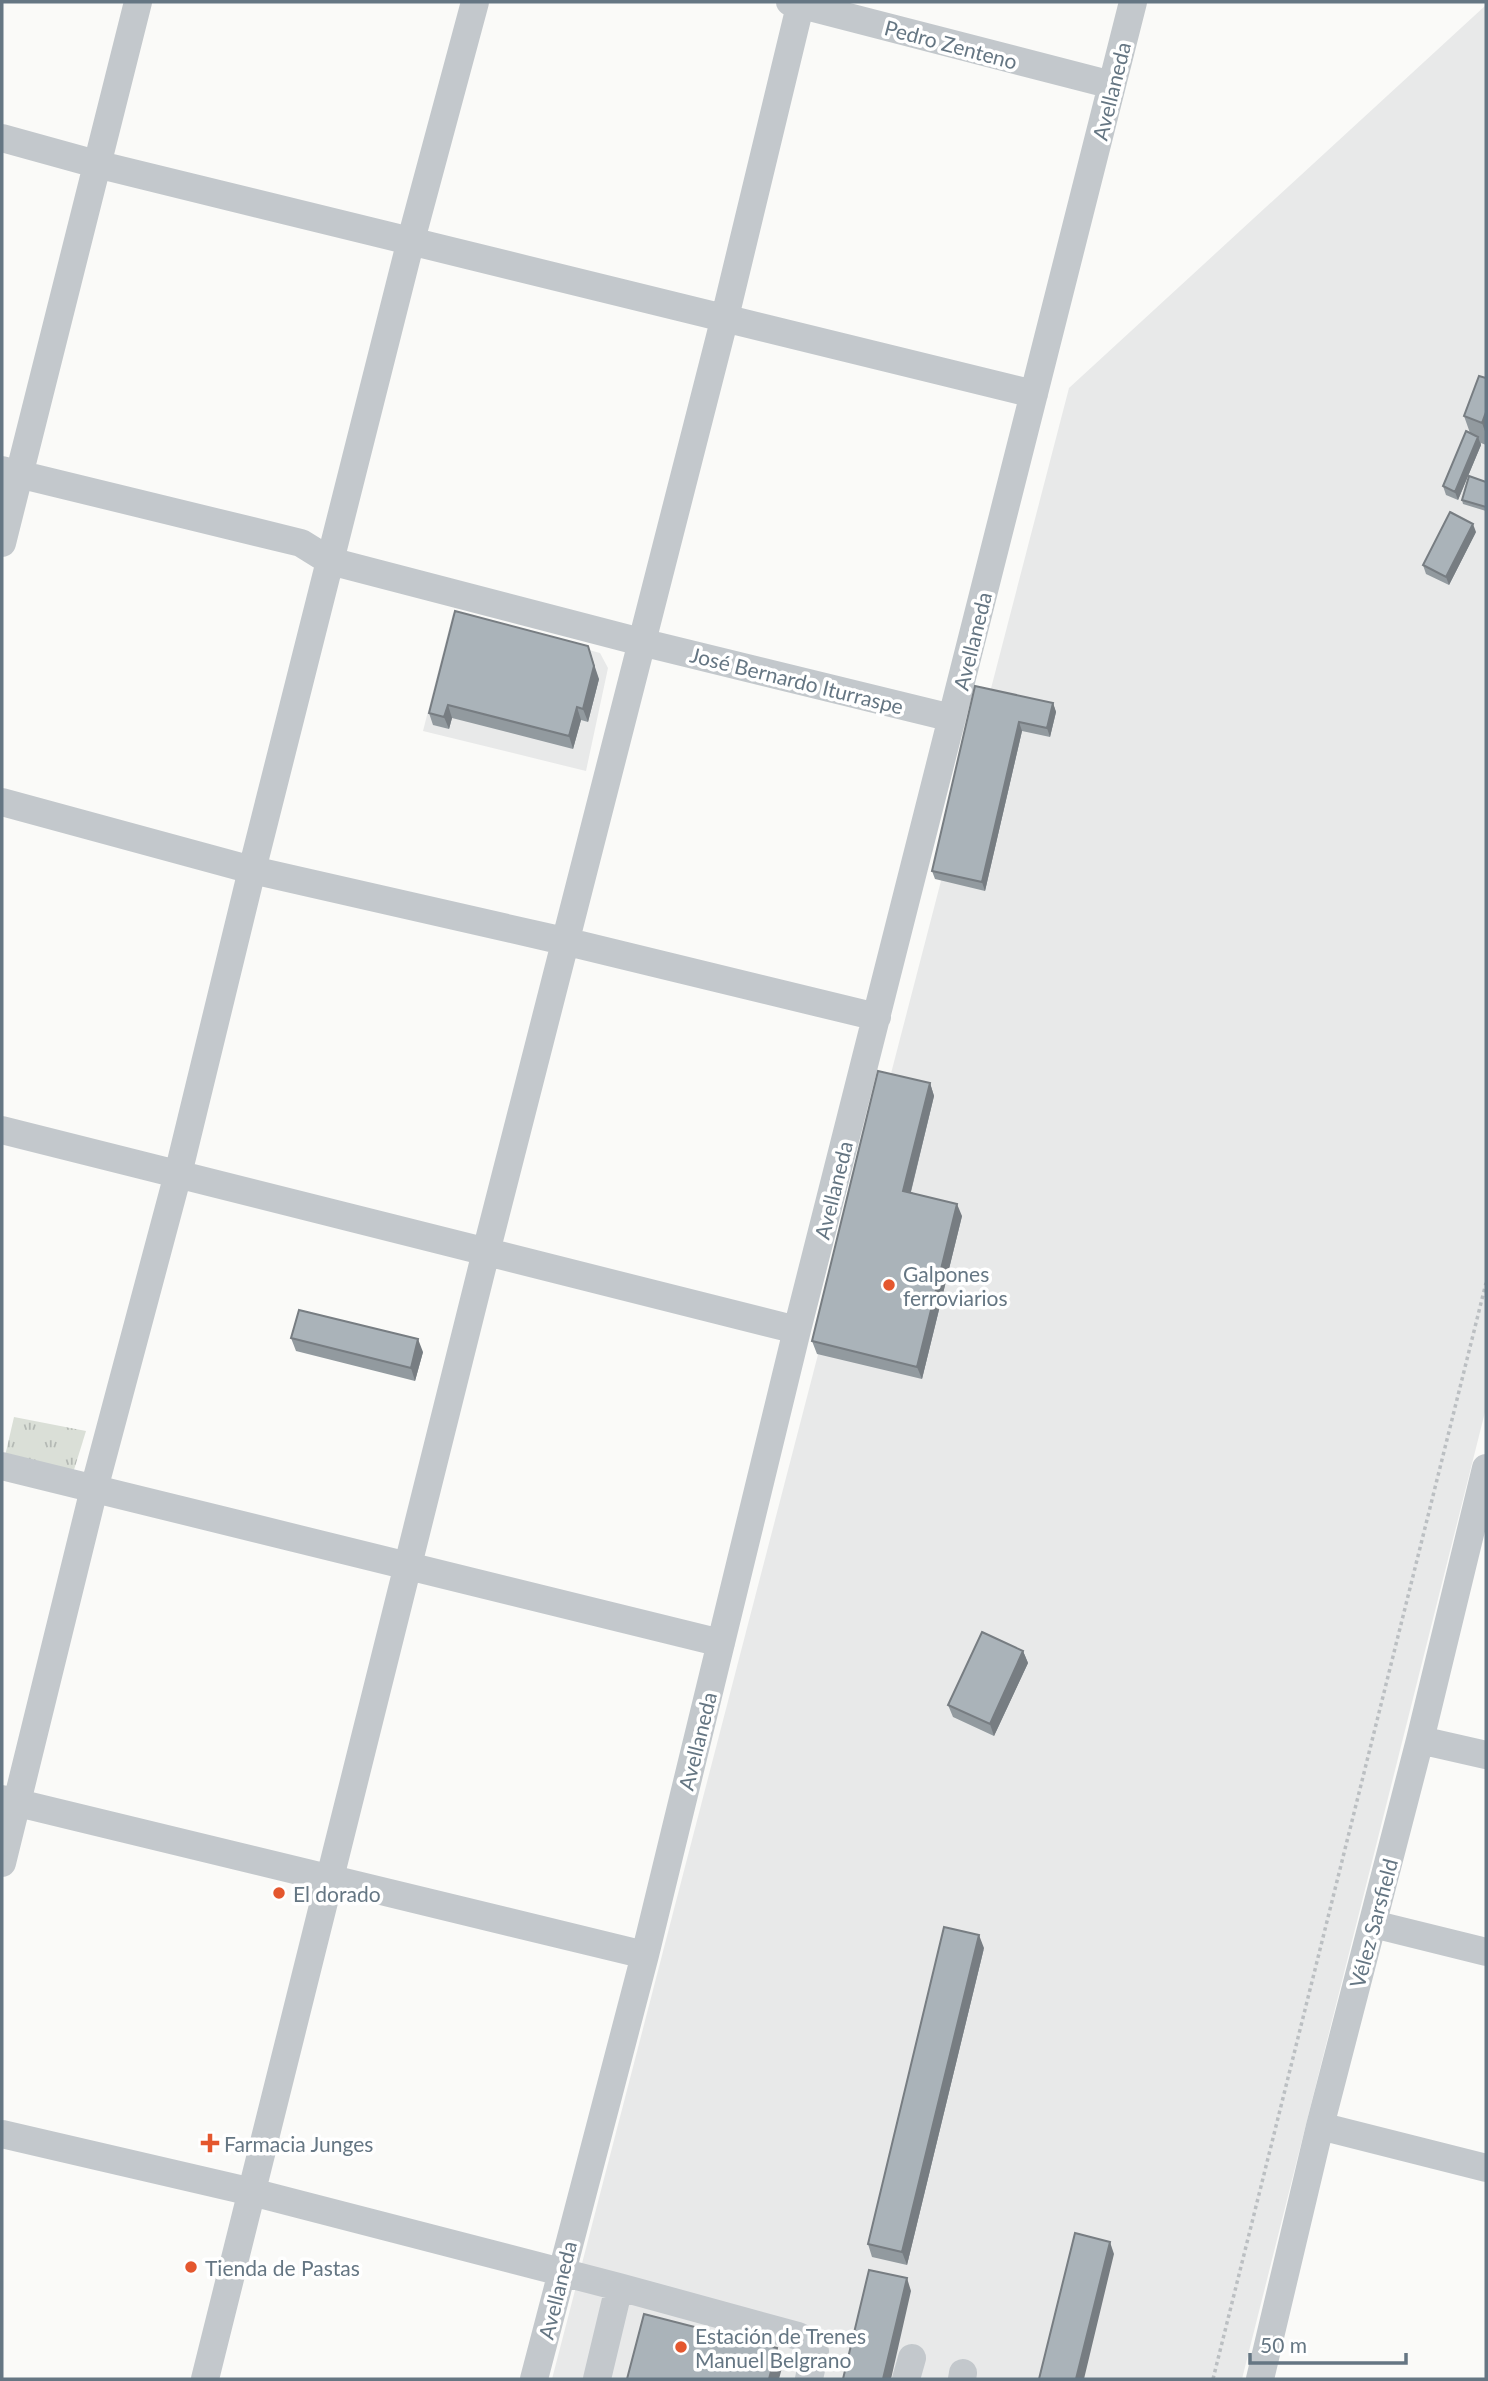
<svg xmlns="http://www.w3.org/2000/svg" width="1488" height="2381" font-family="Lato,sans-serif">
<defs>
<pattern id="park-tufts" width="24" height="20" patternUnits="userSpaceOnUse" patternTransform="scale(1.75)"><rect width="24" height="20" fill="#dadfd7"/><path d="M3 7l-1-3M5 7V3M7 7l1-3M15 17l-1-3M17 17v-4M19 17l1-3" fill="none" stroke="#b4b9b4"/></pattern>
</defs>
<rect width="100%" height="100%" fill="#fafaf8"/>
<!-- built -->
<path fill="#e8e9e9" d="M1486 5V1408L1242 2379H552L1069 388Z
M453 613 600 653 608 668 586 771 423 731Z"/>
<!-- park -->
<path fill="url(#park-tufts)" d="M14 1417 86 1431 73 1473 5 1456Z"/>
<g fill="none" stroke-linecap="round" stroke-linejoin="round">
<!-- path -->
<path stroke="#bbbfc2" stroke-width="3.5" stroke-dasharray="3.5 3.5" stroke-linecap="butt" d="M1213 2379 1486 1283"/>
<!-- minor -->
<path stroke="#c3c8cc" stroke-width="28" d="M790 2 1112 85
M2 138 96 164 1034 394
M2 470 301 543 330 561 641 642 952 718
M2 543 138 2
M2 802 252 870 564 941 877 1017
M2 1130 797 1330
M2 1466 721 1643
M1420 1740 1486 1755
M2 1799 645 1955
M2 1863 94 1489 178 1174 252 870 411 240 475 2
M1373 1924 1486 1952
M1320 2126 1486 2168
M2 2134 252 2192 619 2287 798 2336 808 2341 815 2351 809 2379
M205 2379 486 1252 725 317 801 2
M534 2379 645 1955 797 1330 1133 2
M597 2379 619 2287
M906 2379 912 2358
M962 2379 963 2373
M1260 2379 1320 2126 1420 1740 1486 1468"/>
</g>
<!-- wall -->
<path fill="#929a9f" d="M1486 378V445L1481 443V445L1458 500 1446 495 1443 486 1470 433 1464 416Z
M1486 482V511L1463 504 1462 500Z
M1476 532 1449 585 1426 574 1423 565Z
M455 611 599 679 588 722 581 720 573 749 452 718 449 729 433 725 429 713Z
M975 686 1053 703 1056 712 1050 737 1022 731 985 891 935 879 932 871Z
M930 1083 934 1096 911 1192 962 1216 922 1379 817 1354 812 1341Z
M291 1338 423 1352 415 1381 296 1351Z
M1023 1651 1028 1663 994 1736 953 1717 948 1705Z
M984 1948 907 2265 872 2257 868 2244Z"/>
<!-- shaded-wall -->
<path fill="#777d82" d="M1486 412V434L1482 423Z
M1478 437 1481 445 1458 500 1455 492Z
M1473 524 1476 532 1449 585 1446 577Z
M588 646 599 679 588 722 583 709Z
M1053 703 1056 712 1050 737 1047 728Z
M448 705 452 718 449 729 444 717Z
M577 707 581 720 573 749 569 736Z
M1019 722 1022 731 985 891 982 882Z
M930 1083 934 1096 908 1203 903 1191Z
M957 1204 962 1216 922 1379 917 1367Z
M418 1339 423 1352 415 1381 411 1368Z
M1023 1651 1028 1663 994 1736 990 1724Z
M979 1935 984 1948 907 2265 902 2252Z
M1110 2242 1114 2254 1084 2379H1076Z
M907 2278 911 2291 891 2379H883Z
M777 2348 783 2364 779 2379H769Z"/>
<!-- building -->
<path fill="#aab3b9" stroke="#777d82" stroke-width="2" d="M1479 376 1486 378V412L1482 423 1464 416Z
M1466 431 1478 437 1455 492 1443 486Z
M1469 476 1486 482V507L1462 500Z
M1450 512 1473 524 1446 577 1423 565Z
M455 611 588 646 594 666 583 709 577 707 569 736 448 705 444 717 429 713Z
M975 686 1053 703 1047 728 1019 722 982 882 932 871Z
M878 1071 930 1083 903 1191 957 1204 917 1367 812 1341Z
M299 1310 418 1339 411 1368 291 1338Z
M982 1632 1023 1651 990 1724 948 1705Z
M944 1927 979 1935 902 2252 868 2244Z
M1075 2233 1110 2242 1076 2379H1039Z
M869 2270 907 2278 883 2379H843Z
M644 2314 777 2348 769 2379H627Z"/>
<!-- markers -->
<g fill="#e4572e" stroke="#fff" stroke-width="2.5">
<circle cx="889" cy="1285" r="7"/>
<circle cx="279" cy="1893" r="7"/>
<path d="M206.5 2132.5h7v7h7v7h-7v7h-7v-7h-7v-7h7z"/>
<circle cx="191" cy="2267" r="7"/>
<circle cx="681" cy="2347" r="7"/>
</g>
<g text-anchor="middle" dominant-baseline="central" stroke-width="7" stroke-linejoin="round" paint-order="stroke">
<!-- street labels -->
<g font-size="21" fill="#657683" stroke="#fff">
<text transform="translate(951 44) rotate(15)">Pedro Zenteno</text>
<text transform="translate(1111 91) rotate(-76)">Avellaneda</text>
<text transform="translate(972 641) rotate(-76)">Avellaneda</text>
<text transform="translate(797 680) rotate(14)">José Bernardo Iturraspe</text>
<text transform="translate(833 1190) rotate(-76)">Avellaneda</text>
<text transform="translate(697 1741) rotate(-76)">Avellaneda</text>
<text transform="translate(1373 1923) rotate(-75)">Vélez Sarsfield</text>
<text transform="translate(557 2290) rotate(-76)">Avellaneda</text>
</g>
<!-- poi labels -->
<g font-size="21" fill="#657683" stroke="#fff" text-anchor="start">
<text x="903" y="1273">Galpones<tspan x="903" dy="24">ferroviarios</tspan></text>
<text x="293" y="1893">El dorado</text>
<text x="224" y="2143">Farmacia Junges</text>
<text x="205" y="2267">Tienda de Pastas</text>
<text x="695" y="2335">Estación de Trenes<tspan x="695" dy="24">Manuel Belgrano</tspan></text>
</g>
</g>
<!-- border -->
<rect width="1488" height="2381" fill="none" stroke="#657683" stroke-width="7"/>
<!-- scale -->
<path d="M1250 2353v10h156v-10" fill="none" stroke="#657683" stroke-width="3.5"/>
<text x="1260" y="2353" font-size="21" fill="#657683" stroke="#ffffff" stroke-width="5" paint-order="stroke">50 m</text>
</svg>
